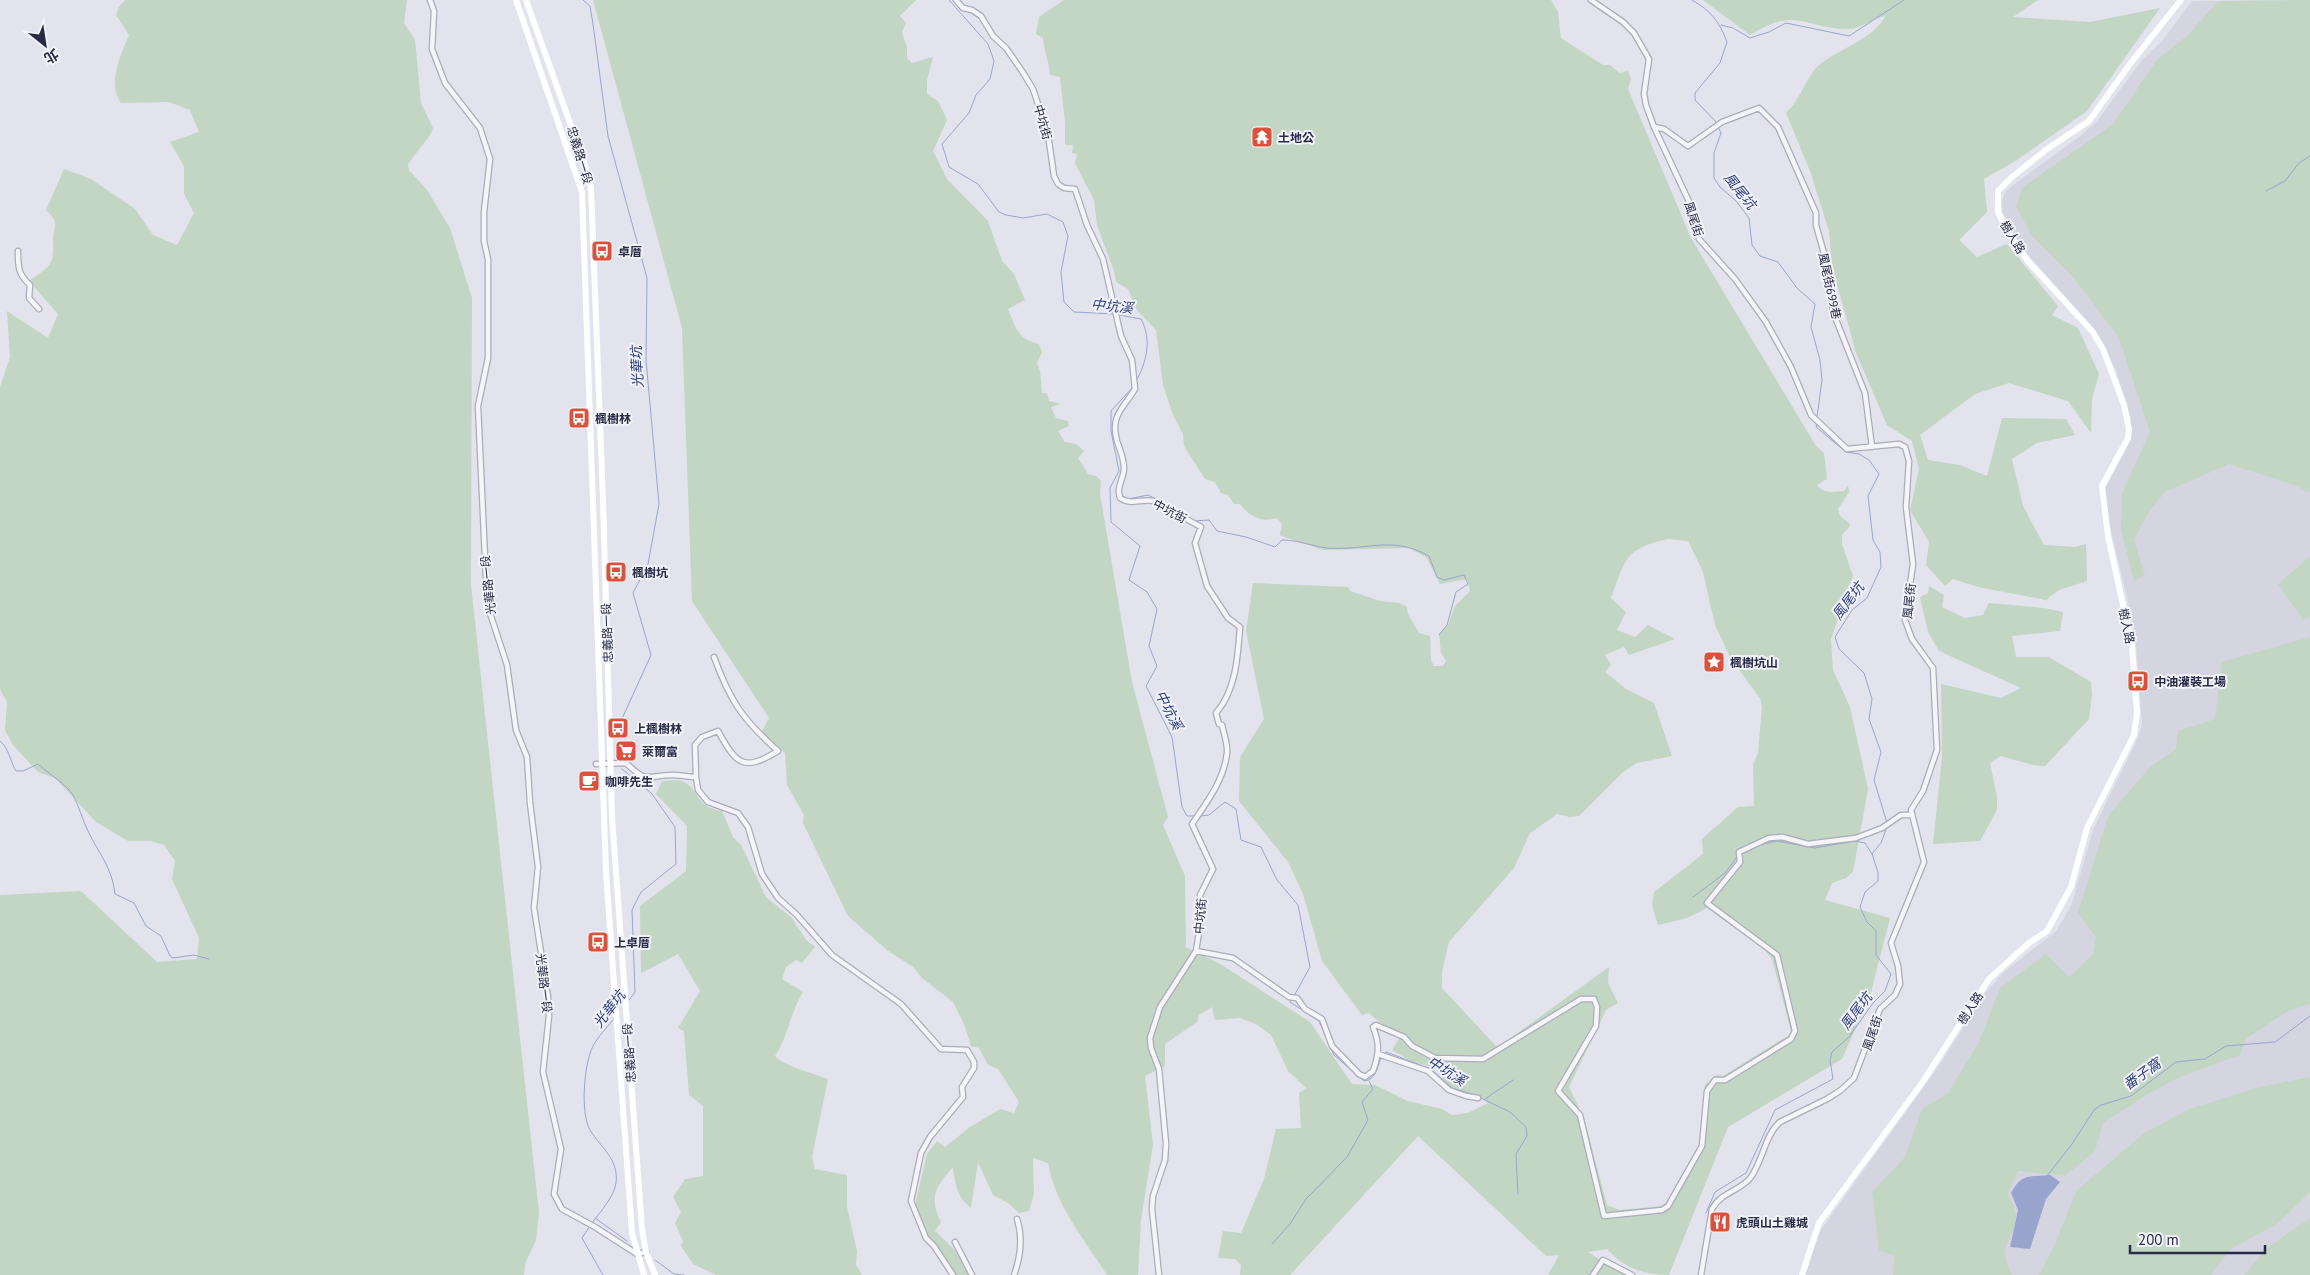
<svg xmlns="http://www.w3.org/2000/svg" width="2310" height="1275" font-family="'PT Sans','Noto Sans TC',sans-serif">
<rect width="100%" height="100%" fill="#e2e3ec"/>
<!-- built -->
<path fill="#d4d5e1" d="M2310 0V1264L2299 1275H1805L1820 1231 1938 1067 1986 992 2004 972 2056 931 2064 918 2072 903 2093 830 2138 738 2142 724 2135 631 2106 510 2105 489 2131 440V418L2116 370 2096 331 2017 242 2003 213 2002 200 2006 191 2017 182 2079 137 2097 121 2142 60 2162 41 2192 1Z"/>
<!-- green -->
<path fill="#c2d6c3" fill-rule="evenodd" d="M125 0H407L404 23 415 40 421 103 433 128 430 135 408 164 409 170 427 190 450 228 472 298 471 585 539 1213 536 1240 525 1264 524 1275H0V895L81 891 157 962 197 959 199 938 172 879 175 861 164 845 151 841H128L96 822 55 778 38 772 13 745 5 730 7 702 0 689V387L10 357 7 311 48 338 58 314 29 281C35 276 45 271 50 264 54 256 53 249 53 241 53 226 61 224 46 210L64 169 91 179 135 209 153 235 177 245 194 213 184 194V166L170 142 199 132 190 110 169 102 121 103C107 84 121 54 129 35L116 15 119 7Z
M593 0H916L900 16 906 23 902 32 907 48V58L912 63 933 57 927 80V94L938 101 947 120 933 151 947 179 988 221 1002 261 1014 274 1025 300 1008 309C1016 328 1017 339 1039 344L1042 352 1037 363 1040 371 1042 393H1047L1049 401 1061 404 1051 407 1056 418 1068 421 1069 426 1058 431 1065 442 1076 444 1084 451 1078 458 1088 474 1096 476 1101 481 1100 494 1132 682 1168 817 1163 825 1185 876 1186 947 1222 965 1310 1022 1352 1084 1375 1085 1408 1101 1442 1109 1452 1115 1468 1113 1488 1103C1467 1084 1455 1102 1436 1068L1411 1061 1392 1050 1399 1039C1391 1027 1379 1023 1369 1013L1362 1015 1322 961 1303 894 1288 862 1239 801 1240 757 1264 719 1246 631 1253 583 1348 587 1350 591 1380 601 1399 603 1407 607 1408 614 1419 633 1430 636 1431 660 1434 666H1443L1446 661 1441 653 1439 634 1448 625 1455 606 1470 591 1467 579 1440 584 1426 557 1409 548 1323 550 1285 537 1280 535 1282 524 1277 518C1262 523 1250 517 1240 504H1234L1228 495 1221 493 1215 482 1205 479 1184 446 1183 434 1173 415 1163 385 1156 330 1137 310 1128 289 1116 282 1114 271 1097 225 1094 200 1075 163 1077 154 1072 153 1073 145H1065V122L1060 77 1050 75C1049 61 1044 51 1043 38L1036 34 1039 17 1064 0H1551L1558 12 1561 38 1603 65H1610L1620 73 1628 71 1631 79 1628 89 1691 238 1816 446 1824 453 1827 479 1817 485C1823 494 1834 492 1844 491L1848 485 1849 492 1838 509 1840 516 1849 523 1850 526 1842 535V544L1853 576 1831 639 1833 670 1850 707 1868 789 1853 872 1846 878 1832 883 1825 900 1890 918 1870 996 1842 1059 1728 1127 1669 1275C1644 1275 1624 1268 1607 1249L1588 1252 1624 1275H1548L1559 1255 1546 1256 1418 1136 1290 1275H1240L1241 1265 1235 1259 1218 1258 1223 1231 1241 1233 1264 1179 1276 1129 1301 1128 1299 1093 1306 1088 1288 1071 1271 1035 1256 1024 1240 1018 1215 1020 1212 1007 1199 1015 1197 1022 1165 1044V1066L1145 1076 1153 1145 1141 1220 1138 1275H1107C1085 1240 1055 1205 1048 1163L1033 1158 1034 1194 1029 1211 1019 1213 1008 1203 993 1195 978 1162 971 1208C957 1197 955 1184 953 1167 936 1187 928 1196 941 1222L935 1231 954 1249 970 1275H955L923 1227 915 1205 927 1154 937 1141 945 1147 970 1127 1000 1109 1014 1113 1019 1102 998 1069 988 1065 979 1048 971 1046 964 1024 953 1002 922 978 913 967 887 950 848 916 803 823 804 815 787 785 785 753 761 733 769 718 692 601 682 328ZM1668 539 1688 541 1703 572 1715 625 1731 659 1760 698 1762 707 1758 753 1753 765 1754 806 1738 807 1702 839 1703 854 1654 892 1652 905 1658 925 1687 918 1707 908 1765 950 1772 959 1791 1031 1789 1035 1723 1076 1716 1075 1705 1085 1700 1144 1668 1201 1663 1206 1619 1210 1607 1205 1584 1118 1569 1087 1606 1010 1618 1003 1608 983 1609 967 1501 1045 1496 1046 1442 988V972L1449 942 1514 868 1530 833 1557 814 1570 817 1579 816 1623 772 1637 763 1672 756 1654 703 1626 689 1605 672 1611 665 1605 655 1624 647 1629 655 1675 639 1648 625 1635 637 1617 630 1626 612 1611 598C1626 559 1624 549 1668 539Z
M1703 0H2038L2013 17 2090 22 2160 8 2087 111 2017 160 1984 179 1987 212 1959 240 1977 257 2007 244 2058 306 2052 315 2078 328 2099 374 2092 399 2091 433 2068 401 2009 383 1975 394 1920 435 1928 460 1960 465 1987 476 2002 418 2066 419 2075 435 2037 443 2012 459 2023 506 2044 545 2075 547 2086 544 2087 581 2059 590 2046 600 1978 587 1953 579 1945 586 1926 565 1929 542 1910 510 1919 469 1912 441 1887 425 1856 353 1832 266 1829 231 1810 171 1786 113C1801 99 1807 75 1819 65 1840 48 1873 40 1886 15 1877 18 1857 29 1850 29 1804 29 1798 5 1750 35Z
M2310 0V493L2294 485 2229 464 2165 492 2148 513 2134 540 2145 575 2134 581 2121 529 2122 493 2150 432 2119 338 2074 278 2032 236 2016 206 2023 187 2113 124 2157 60 2188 35 2218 1Z
M2310 556V617L2303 620 2278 584Z
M1929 586 1944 595 1942 607 1965 618 1983 615 1989 603 2044 608 2063 612 2060 631 2012 636 2016 657H2049L2091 682 2092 695 2089 719 2045 766 2033 765 2001 756 1990 763 1997 796V810L1980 841 1933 844 1942 757 1941 684 2001 698 2021 688 1939 651 1928 632 1920 597 1928 593Z
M2310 637V1004L2288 1011 2246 1039 2240 1055 2180 1077 2148 1094 2103 1123 2095 1151 2065 1176 2018 1171 2008 1194C2011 1200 2016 1209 2016 1216 2013 1243 1996 1244 2012 1275H1893L1894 1256 1879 1250 1872 1192 1905 1157 1922 1109 1948 1093 1979 1042 2000 988 2046 954 2069 977 2093 954 2096 937 2078 913 2108 816 2149 768 2176 749 2178 731 2215 719 2222 662Z
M678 780C696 784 695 799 707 806 711 809 717 810 722 811L733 837 741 845 766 897 792 918 806 940 815 947 802 963 796 960 786 967 782 979 803 992C790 1013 788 1037 775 1056 781 1065 815 1074 828 1079L812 1157 815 1169 847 1175V1207L857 1251 856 1265 862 1275H716L693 1264 681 1246 683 1241 675 1223 681 1212 673 1197 685 1179 703 1176V1106L689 1095 684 1031 678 1028 700 991 678 954 641 973 640 906 686 871 687 826 656 794 662 781Z
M2310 1077V1192L2278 1223 2231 1249 2211 1275H2039L2055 1244 2076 1191 2143 1134 2189 1109 2260 1087Z
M2310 1218V1275H2244L2267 1248Z"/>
<!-- water -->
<path fill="#9aa5ce" d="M2050 1175 2060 1182 2046 1199 2030 1249 2010 1247 2018 1210 2011 1193C2022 1173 2029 1177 2050 1175Z"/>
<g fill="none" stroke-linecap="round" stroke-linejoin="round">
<!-- stream -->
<path stroke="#9aa5ce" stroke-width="1" d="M583 0 590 6 593 24 608 136 647 278 646 360 659 504 648 564 633 593 651 655 621 721V728
M949 0 988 44 994 61 990 79 976 95 969 113 942 144 949 167 978 184 999 212 1006 215 1023 218 1047 214 1063 222 1068 236 1061 272 1064 302 1074 312 1115 314
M1692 0C1711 11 1719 21 1727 42L1720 63 1695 93V100L1717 123
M1721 25 1733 28 1750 38 1769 32 1786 23 1849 36 1904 0
M1718 127 1721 133 1714 153V178L1720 187 1736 201 1749 218 1752 245 1760 256 1778 262 1797 288 1815 304 1811 327 1820 360 1822 380 1817 417
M2266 191 2285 181 2299 163 2310 156
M1119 315 1141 319C1152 339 1147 362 1136 381
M1133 387 1111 411V431L1119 471 1110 488 1111 522 1140 546 1129 580 1147 592 1157 609 1149 646 1157 666 1146 686 1172 737 1182 807 1187 816H1197
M1817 424 1816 427 1846 452 1859 454 1869 460 1879 474 1868 496 1873 540 1880 552 1881 567 1867 598 1852 610 1835 637 1839 649 1864 673 1872 699 1869 719 1881 752 1874 780 1887 823
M1120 494 1128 499 1148 495 1186 516
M1194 521 1209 520 1217 531 1246 537 1275 547 1282 540C1298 540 1312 546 1327 548 1367 551 1391 535 1429 556L1437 577 1444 580 1464 575 1468 584 1456 592 1447 625 1439 635
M0 741C9 748 10 761 16 771H23L38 764C48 773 67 785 73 795 79 806 82 819 88 831 99 854 112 867 115 894L134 903 146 926 161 936 170 956 173 958 194 955 209 959
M622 769 652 794 675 827 676 864 641 892 632 910 635 992 629 1000
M1201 816 1209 815 1225 802 1236 809 1241 840 1261 847 1277 880 1298 905 1310 967 1294 996
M1693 897 1725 873 1737 857 1759 845 1777 841 1815 848 1855 841 1865 843 1872 854
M1292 999 1290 1002 1319 1021 1328 1041
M1331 1049 1334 1055 1364 1081C1376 1080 1377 1067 1381 1058
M1384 1055 1386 1052 1431 1069 1452 1088 1475 1095
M1481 1098 1510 1112 1526 1127 1527 1136 1516 1154 1518 1194
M1485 1099 1513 1080
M2047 1176 2072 1144 2094 1110 2101 1105 2131 1096 2176 1062 2205 1059 2226 1046 2275 1042 2310 1016
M1706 1213 1715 1192 1746 1173 1775 1110 1833 1079 1830 1060 1832 1052 1849 1037 1873 1003 1885 991 1891 974 1876 955V931L1867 922 1860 907 1865 892 1878 881V872L1872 854 1881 843 1887 827
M595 1218 627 1241
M592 1223C600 1212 614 1197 616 1183 619 1159 601 1148 590 1130 580 1112 584 1064 593 1046 598 1037 607 1027 614 1019
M590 1226 582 1238 603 1275
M1272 1244 1290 1224 1306 1199 1347 1157 1368 1120 1362 1102 1373 1089 1369 1081
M655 1260 674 1274 684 1275"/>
<!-- street casing -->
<g stroke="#aaacba" stroke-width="7">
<path id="street" d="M430 0 434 11 432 49 445 83 480 128 490 159 484 212V241L488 259V358L478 406 486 580 489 610 507 665 516 730 527 757 530 803 538 867 534 908 548 997 549 1016 543 1072 561 1149 554 1194 562 1209 595 1227 637 1254 646 1252
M956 0 963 8 972 10 981 16 993 36 1006 48 1022 71 1033 89 1048 134 1054 176 1058 184 1064 188 1075 189 1087 225 1103 259 1121 336 1132 360 1135 389C1123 409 1110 415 1117 441 1120 450 1124 459 1124 468 1124 479 1116 486 1120 498 1131 506 1142 498 1154 501L1201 527 1195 543 1207 586 1228 618 1240 627C1238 655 1236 691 1216 713L1219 724 1222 725C1224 734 1228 745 1227 753 1224 780 1207 802 1192 824L1213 869 1200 895 1201 920 1196 951 1160 1007 1150 1038 1151 1048 1159 1069 1166 1144 1165 1160 1153 1196 1152 1209 1159 1275
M1591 0 1623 22 1634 33 1649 59 1644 94 1646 105 1654 127 1693 210 1699 239 1735 279 1766 322 1791 367 1811 415 1847 449 1899 444 1905 447 1909 461 1906 507 1913 564 1905 620 1912 639 1933 668 1937 750 1923 791 1911 810 1924 862 1891 943 1898 966 1900 984 1895 995 1880 1009 1854 1078 1841 1090 1827 1099 1780 1122C1765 1135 1763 1160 1751 1177 1741 1191 1722 1191 1712 1209L1701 1275
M1654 127 1664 129 1688 146 1722 122 1759 108 1778 127 1816 213V225L1827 264 1833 312 1865 393 1872 447
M18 251C18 267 18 274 30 285L29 298 39 309
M596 764 626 763C649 785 646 775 673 775 680 775 689 777 696 777L695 745 702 737 718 731C737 765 743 772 778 751 743 720 730 701 714 657
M696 777 698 790 708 802 738 813 748 827 762 874 778 898 797 915 832 955 901 1004 941 1049 967 1050 974 1062V1068L962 1087 963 1097 930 1137 921 1153 911 1201 926 1238 934 1246 953 1275
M1196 951 1233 958 1289 997 1297 998 1305 1009 1322 1019 1332 1046 1359 1074 1365 1077 1373 1071C1379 1054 1380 1044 1373 1027L1376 1025 1404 1037 1412 1046 1435 1058 1483 1059 1581 999H1594L1597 1007 1596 1026 1558 1091 1580 1115 1604 1216 1662 1210 1668 1206 1702 1146 1707 1091 1715 1080H1725L1791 1039 1795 1031 1777 955 1707 903 1740 862 1739 852 1769 838 1782 837 1808 844 1856 838 1882 828 1901 815H1911
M1378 1054 1428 1071 1449 1090 1466 1096 1478 1098
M955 1242 972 1275
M1014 1275C1021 1256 1023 1238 1017 1219
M1593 1275 1603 1260 1632 1275"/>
</g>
<!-- street -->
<use href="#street" stroke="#f5f5f9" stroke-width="4.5"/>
<!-- secondary -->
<path stroke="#fff" stroke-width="6" d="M516 0 582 192 606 872 632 1233 644 1275
M526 0 584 162 591 187 603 500 612 817 642 1229 646 1252 655 1275
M1802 1275 1819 1223 1922 1083 1989 979 2029 943 2047 931 2071 887 2087 828 2134 735 2137 713 2132 646 2108 536 2102 486 2128 438 2129 429 2124 405 2103 349 2092 331 2027 260 2006 229 1998 212V191L2012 177 2047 149 2089 121 2130 64 2181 0"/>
</g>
<!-- icons -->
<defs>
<g id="temple-square" transform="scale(1.125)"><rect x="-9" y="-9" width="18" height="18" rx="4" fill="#da513d" stroke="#f2f3f9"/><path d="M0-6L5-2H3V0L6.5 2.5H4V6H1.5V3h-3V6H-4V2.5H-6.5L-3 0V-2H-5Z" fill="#fff"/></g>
<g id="bus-square" transform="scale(1.125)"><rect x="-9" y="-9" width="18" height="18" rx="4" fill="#da513d" stroke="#f2f3f9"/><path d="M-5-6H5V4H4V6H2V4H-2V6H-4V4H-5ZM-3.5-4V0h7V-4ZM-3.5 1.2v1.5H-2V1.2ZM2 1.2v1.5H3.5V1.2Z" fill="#fff"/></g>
<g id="sight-square" transform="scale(1.125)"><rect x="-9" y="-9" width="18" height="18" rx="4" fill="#da513d" stroke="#f2f3f9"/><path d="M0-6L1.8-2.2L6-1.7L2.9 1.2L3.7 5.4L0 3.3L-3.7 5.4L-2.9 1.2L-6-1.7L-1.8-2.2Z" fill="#fff"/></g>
<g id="supermarket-square" transform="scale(1.125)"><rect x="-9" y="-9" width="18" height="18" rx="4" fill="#da513d" stroke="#f2f3f9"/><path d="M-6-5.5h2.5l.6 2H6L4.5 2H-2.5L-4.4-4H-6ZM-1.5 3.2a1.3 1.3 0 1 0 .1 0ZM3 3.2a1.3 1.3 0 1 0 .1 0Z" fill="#fff"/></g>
<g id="cafe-square" transform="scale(1.125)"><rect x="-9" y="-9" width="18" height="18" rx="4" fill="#da513d" stroke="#f2f3f9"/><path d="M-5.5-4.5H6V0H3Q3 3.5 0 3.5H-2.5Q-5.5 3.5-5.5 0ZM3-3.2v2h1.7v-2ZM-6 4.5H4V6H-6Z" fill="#fff"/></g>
<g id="restaurant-square" transform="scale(1.125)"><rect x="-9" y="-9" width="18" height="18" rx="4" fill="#da513d" stroke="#f2f3f9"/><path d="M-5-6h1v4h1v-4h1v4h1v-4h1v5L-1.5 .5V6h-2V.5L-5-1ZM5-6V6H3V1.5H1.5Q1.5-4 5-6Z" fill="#fff"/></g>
</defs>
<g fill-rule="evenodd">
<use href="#temple-square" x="1262" y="137"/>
<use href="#bus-square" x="602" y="251"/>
<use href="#bus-square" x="579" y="418"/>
<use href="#bus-square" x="616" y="572"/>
<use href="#sight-square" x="1714" y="662"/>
<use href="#bus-square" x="2138" y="681"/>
<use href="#bus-square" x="618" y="728"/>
<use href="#supermarket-square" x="626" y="751"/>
<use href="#cafe-square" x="589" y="781"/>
<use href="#bus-square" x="598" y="942"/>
<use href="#restaurant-square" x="1720" y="1222"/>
</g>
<g text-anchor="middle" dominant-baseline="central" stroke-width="4" stroke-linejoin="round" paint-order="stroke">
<!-- street labels -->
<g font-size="12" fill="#282b45" stroke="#f2f3f9">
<text transform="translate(1043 122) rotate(74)">中坑街</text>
<text transform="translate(580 155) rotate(73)">忠義路一段</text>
<text transform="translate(1694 219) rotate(72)">風尾街</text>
<text transform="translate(2013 237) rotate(59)">樹人路</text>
<text transform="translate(1830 286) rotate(78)">風尾街699巷</text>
<text transform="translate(1170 511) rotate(28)">中坑街</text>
<text transform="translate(488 585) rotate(-96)">光華路一段</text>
<text transform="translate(1909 601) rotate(-84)">風尾街</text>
<text transform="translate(2127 626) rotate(78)">樹人路</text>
<text transform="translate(607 633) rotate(-92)">忠義路一段</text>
<text transform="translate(1200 916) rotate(-85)">中坑街</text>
<text transform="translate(544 983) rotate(83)">光華路一段</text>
<text transform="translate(1970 1008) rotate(-57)">樹人路</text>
<text transform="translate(1872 1033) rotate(-71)">風尾街</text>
<text transform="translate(629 1053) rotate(-94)">忠義路一段</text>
</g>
<!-- poi labels -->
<g font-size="12" font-weight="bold" fill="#282b45" stroke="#f2f3f9" text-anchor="start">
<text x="1278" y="137">土地公</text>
<text x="618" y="251">卓厝</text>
<text x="595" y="418">楓樹林</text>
<text x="632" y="572">楓樹坑</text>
<text x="1730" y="662">楓樹坑山</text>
<text x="2154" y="681">中油灌裝工場</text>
<text x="634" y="728">上楓樹林</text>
<text x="642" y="751">萊爾富</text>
<text x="605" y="781">咖啡先生</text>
<text x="614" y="942">上卓厝</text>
<text x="1736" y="1222">虎頭山土雞城</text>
</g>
<!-- water labels -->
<g font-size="14" font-style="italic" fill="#2e3c7d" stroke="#f2f3f9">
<text transform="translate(1740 191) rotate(51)">風尾坑</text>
<text transform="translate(1112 306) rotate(6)">中坑溪</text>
<text transform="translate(637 367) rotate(-93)">光華坑</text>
<text transform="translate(1848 601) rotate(-53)">風尾坑</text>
<text transform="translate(1169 710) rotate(63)">中坑溪</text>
<text transform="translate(609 1009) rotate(-52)">光華坑</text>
<text transform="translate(1856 1011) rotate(-53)">風尾坑</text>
<text transform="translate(1447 1071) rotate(32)">中坑溪</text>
<text transform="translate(2142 1074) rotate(-35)">番子窩</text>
</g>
</g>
<!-- north arrow -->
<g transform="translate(45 45) rotate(150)" stroke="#f2f3f9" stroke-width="4" paint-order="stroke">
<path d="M0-4L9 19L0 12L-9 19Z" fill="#282b45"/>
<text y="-8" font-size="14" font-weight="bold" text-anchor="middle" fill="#282b45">北</text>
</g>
<!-- scale -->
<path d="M2130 1245v8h135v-8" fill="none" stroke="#282b45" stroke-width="2.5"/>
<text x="2138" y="1245" font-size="15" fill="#282b45" stroke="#f2f3f9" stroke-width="4" paint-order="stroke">200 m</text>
</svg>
